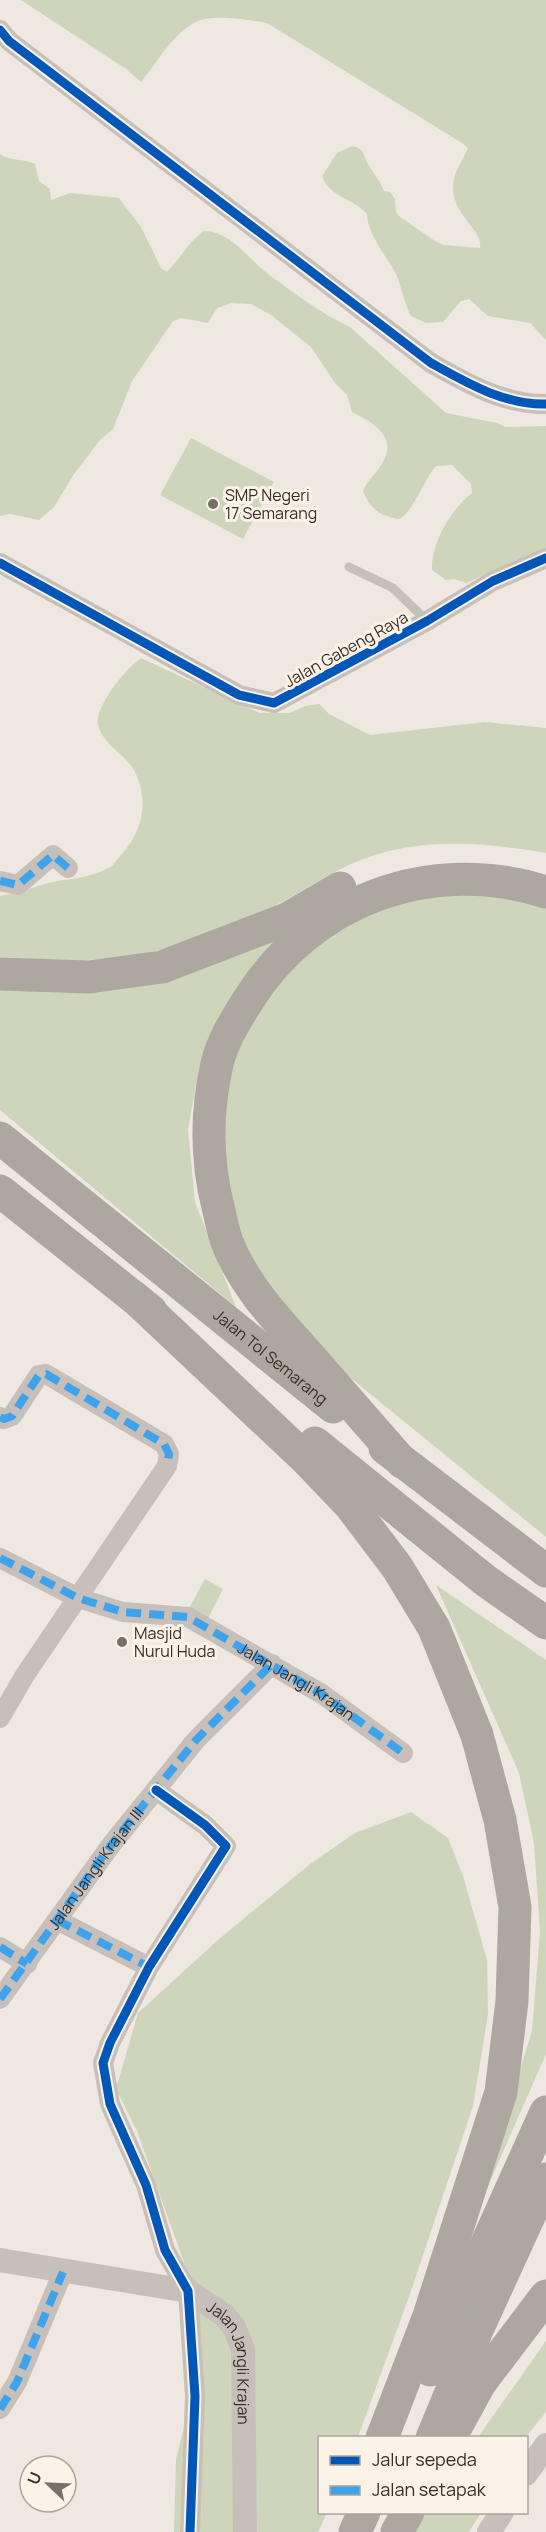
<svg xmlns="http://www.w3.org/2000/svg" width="546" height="2532" font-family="Manrope,sans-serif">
<rect width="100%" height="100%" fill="#eee8e1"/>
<!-- green -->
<path fill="#ced5ba" d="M21 0H546V340L530 323 488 316 469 299 461 301 443 322 426 323 411 316C404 303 400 281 395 272 386 256 367 233 367 214 353 198 329 197 322 176L337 153 352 146C366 149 363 156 369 166 375 175 380 181 384 191L390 192 395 199 396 212 400 217 435 241 443 245 480 248C484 229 447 213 454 179 456 169 464 158 468 148L462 143 267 23C250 20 214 14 198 21 174 31 157 63 141 82L126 69Z
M0 154C11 162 23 158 35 164L39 181 50 189 51 200 70 193 119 198 141 227 161 268 167 272C180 259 189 241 204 231 230 231 249 259 268 274 294 293 322 314 350 327L446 413 497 423 505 427 546 426V548L466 583 454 579 446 580 432 570C431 543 451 509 472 493L471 484 452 465 436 466C426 476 410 518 398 519 394 519 388 516 384 515 374 511 366 500 363 491 368 479 379 471 384 460 397 435 370 421 352 412L347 395 335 383 311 347 271 315 251 304 232 303 217 308 208 323 182 318 173 321 132 381 113 429 100 440 74 474 54 507 39 520 10 514 0 516Z
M191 438 274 482 243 539 160 495Z
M141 658 259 713H290L305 706 319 704 329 714 370 735 485 722 546 728V853C489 843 431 838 375 855 341 865 312 886 282 902 250 919 193 942 159 950 107 964 52 961 0 957V896C17 893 32 888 48 883 69 878 90 879 110 867 114 865 118 858 122 854 142 831 149 803 136 774 128 755 104 747 98 725 94 707 127 667 141 658Z
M491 890 546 902V1537L320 1353 236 1239 218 1122 242 1029 301 953 388 899Z
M297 921 216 1024 199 1069 188 1129 195 1202 236 1307 0 1110V986Z
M205 1579 223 1589 205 1624 186 1614Z
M436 1585 546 1660V2054L474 2218 532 2031 540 1932 534 1843 519 1773Z
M411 1812 448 1838 463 1876 487 1960 488 2014 473 2106 411 2291 358 2437 320 2438V2512L327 2513 318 2532H174L176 2459 196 2379 190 2279 137 2131 116 2089 138 2013 219 1939 310 1864 355 1833Z
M546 2341V2412L526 2437H478Z
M426 2513H481L469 2532H415Z"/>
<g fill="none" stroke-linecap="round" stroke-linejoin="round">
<!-- service -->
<path stroke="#c7c0ba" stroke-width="9" d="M349 567 393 588 427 621"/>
<!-- minor -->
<path stroke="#c7c0ba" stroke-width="20" d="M0 30 9 41 431 363C467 383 504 405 546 404
M0 563 239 695 274 703 427 621 493 581 546 558
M0 881 18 885 53 855 68 868
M0 1417 4 1419 12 1416 39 1375 46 1374 164 1444 169 1454 167 1466 25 1675 0 1718
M0 1558 78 1598 123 1612 188 1617 322 1694 403 1753
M156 1790 205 1825 226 1846 149 1967 110 2043 103 2063 110 2104 146 2185 165 2250 188 2291 195 2396 190 2532
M57 1920 149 1967
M0 1947 27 1964
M0 1999 111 1845 196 1740 272 1664
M0 2409 17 2382 63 2272"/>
<!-- tertiary -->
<g stroke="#c7c0ba" stroke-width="24">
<path id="s1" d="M0 2260 188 2291 224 2315 234 2327 243 2349 245 2532"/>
<path d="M526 2474 546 2445"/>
<path d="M489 2532 502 2512"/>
</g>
<!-- motorway -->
<g stroke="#ada7a0" stroke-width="33">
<path d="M0 974 89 977 162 967 287 919 340 888"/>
<path id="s2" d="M0 1138 333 1407"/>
<path d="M0 1191 151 1311"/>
<path d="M135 1298 307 1460 350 1505 397 1567 434 1628 477 1735 500 1820 515 1907 512 2001 501 2092 429 2316 382 2438"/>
<path d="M315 1443 486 1581 546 1623"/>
<path d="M385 1448 546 1571"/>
<path d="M402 1462C372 1428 342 1393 312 1359 280 1323 245 1288 227 1242 223 1231 221 1219 218 1207 206 1159 206 1112 217 1064 222 1042 235 1021 247 1002 310 900 431 855 546 892"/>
<path d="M430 2370 546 2112"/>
<path d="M457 2425 480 2383 546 2296"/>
<path d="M432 2438 477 2330 546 2179"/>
<path d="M355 2532 364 2512"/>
<path d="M397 2532 408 2512"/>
</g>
<!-- quiet -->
<g stroke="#3fa3eb" stroke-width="8" stroke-dasharray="15 8" stroke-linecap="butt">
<path d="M0 881 18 885 53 855 68 868"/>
<path d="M0 1417 4 1419 12 1416 39 1375 46 1374 164 1444 169 1454 167 1466"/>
<path id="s3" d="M0 1558 78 1598 123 1612 188 1617 322 1694 403 1753"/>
<path d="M57 1920 149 1967"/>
<path d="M0 1947 27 1964"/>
<path id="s4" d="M0 1999 111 1845 196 1740 272 1664"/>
<path d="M0 2409 17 2382 63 2272"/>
</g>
<!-- cycleway casing -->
<g stroke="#fbf3e8" stroke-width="13">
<path id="cycleway" d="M0 30 9 41 431 363C467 383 504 405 546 404
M0 563 239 695 274 703 427 621 493 581 546 558
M156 1790 205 1825 226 1846 149 1967 110 2043 103 2063 110 2104 146 2185 165 2250 188 2291 195 2396 190 2532"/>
</g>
<!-- cycleway -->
<use href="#cycleway" stroke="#0057b8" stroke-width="9"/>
</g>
<!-- markers -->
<g fill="#786f68" stroke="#fbf3e8" stroke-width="2">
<circle cx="213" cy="504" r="6"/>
<circle cx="122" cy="1642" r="6"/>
</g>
<g text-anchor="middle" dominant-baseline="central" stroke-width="6" stroke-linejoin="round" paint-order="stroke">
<!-- poi labels -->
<g font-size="16" fill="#392e27" stroke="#fbf3e8" text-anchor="start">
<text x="225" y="495">SMP Negeri<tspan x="225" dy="18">17 Semarang</tspan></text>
<text x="134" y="1633">Masjid<tspan x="134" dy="18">Nurul Huda</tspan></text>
</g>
<!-- street labels -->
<g font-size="16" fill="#392e27" stroke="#fbf3e8">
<text transform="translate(346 649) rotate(-29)">Jalan Gabeng Raya</text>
<text stroke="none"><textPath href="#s2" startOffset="348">Jalan Tol Semarang</textPath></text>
<text stroke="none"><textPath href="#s3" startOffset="326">Jalan Jangli Krajan</textPath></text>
<text stroke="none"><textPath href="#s4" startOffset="162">Jalan Jangli Krajan III</textPath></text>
<text stroke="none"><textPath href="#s1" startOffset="282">Jalan Jangli Krajan</textPath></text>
</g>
</g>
<!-- legend -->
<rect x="318" y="2436" width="210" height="78" fill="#fbf3e8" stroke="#ada49b" stroke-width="1.5"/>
<rect x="330" y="2456" width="30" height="9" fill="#0057b8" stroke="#ada49b" stroke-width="1.5"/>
<text x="372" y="2466" font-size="18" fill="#392e27">Jalur sepeda</text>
<rect x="330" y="2486" width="30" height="9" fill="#3fa3eb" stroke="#ada49b" stroke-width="1.5"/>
<text x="372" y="2496" font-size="18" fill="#392e27">Jalan setapak</text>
<!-- north arrow -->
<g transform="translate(48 2484) rotate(293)"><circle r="28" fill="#fbf3e8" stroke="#ada49b" stroke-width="1.5"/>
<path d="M0-4.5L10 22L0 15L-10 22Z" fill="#786f68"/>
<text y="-9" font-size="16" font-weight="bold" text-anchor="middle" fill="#392e27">U</text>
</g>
</svg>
